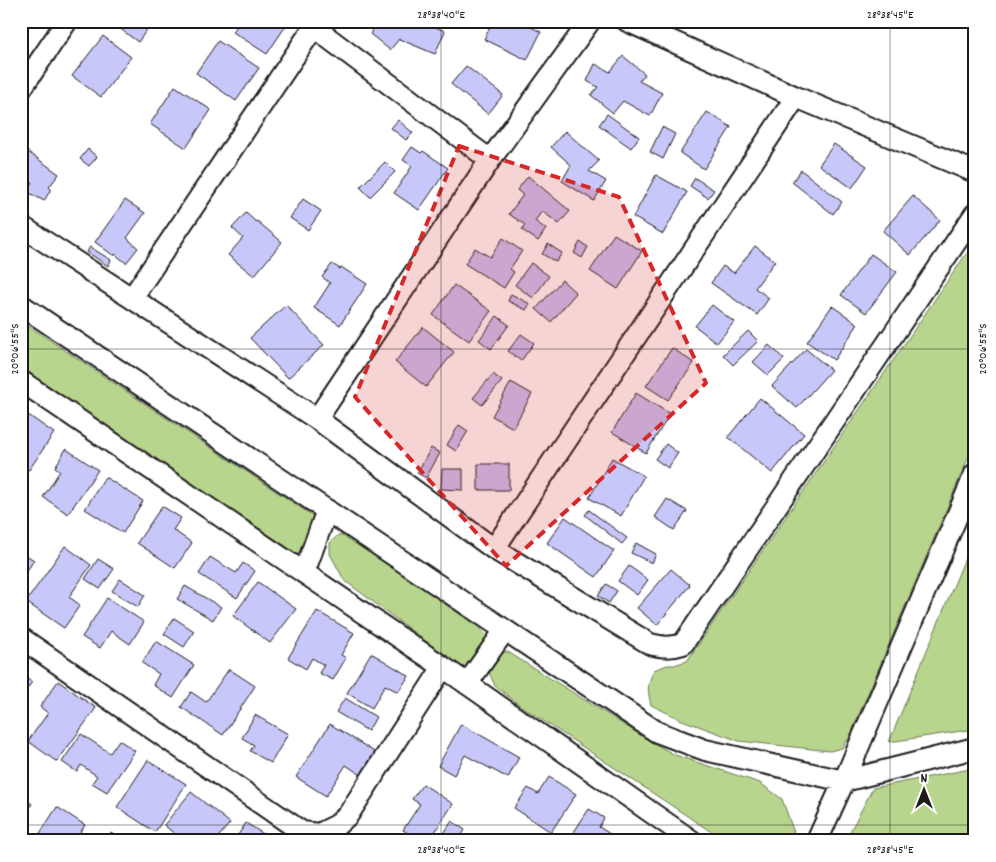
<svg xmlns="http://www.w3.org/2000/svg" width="996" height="862" font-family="Dekko,sans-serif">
<rect width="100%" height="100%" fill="#fff"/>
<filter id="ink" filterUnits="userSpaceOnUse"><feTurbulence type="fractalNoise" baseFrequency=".02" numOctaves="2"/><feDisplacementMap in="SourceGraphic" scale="10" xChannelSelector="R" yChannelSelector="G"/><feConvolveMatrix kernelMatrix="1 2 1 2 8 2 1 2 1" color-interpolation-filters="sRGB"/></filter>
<g filter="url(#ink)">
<!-- green -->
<path fill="#b8d58d" stroke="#6a7854" d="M975 241V442L849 738 842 748 830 751 739 741 682 720 651 705C647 688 647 686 654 670L667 665H674L687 661Z
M21 321 316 518 303 559 21 368Z
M975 534V729L889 742Z
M338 535 347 536 481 629 487 636 488 648 473 663 464 667 456 664 344 580 330 554V543Z
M497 652H508L650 741 675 755 760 783 782 799 797 841H725L521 706 495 686 488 670Z
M975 768V841H845L873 788Z"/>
<!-- building -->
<path fill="#c8c7f9" stroke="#1c1c1c" d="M111 21H153L138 42 111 22Z
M240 21H289L267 54 233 32Z
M380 21 385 24 386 21H421L445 31 435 54 399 39 390 50 370 34Z
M493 21H519L541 32 527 60 484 39Z
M103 36 131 57 101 97 72 76Z
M218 41 259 68 236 101 196 73Z
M623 56 645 74 639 81 662 93 650 116 623 101 613 113 591 95 598 87 587 81 595 64 610 72Z
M466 66 503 95 488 114 451 84Z
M175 86 211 110 186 148 150 124Z
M707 112 731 127 704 169 680 153Z
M607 114 639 137 631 148 599 125Z
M398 120 413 133 406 140 391 128Z
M662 127 675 134 663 159 650 152Z
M565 131 599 161 589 171 606 181 594 201 562 181 571 165 551 147Z
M834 144 867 166 852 188 819 165Z
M412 147 421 153 423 151 448 168 419 210 394 193 412 166 403 160Z
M24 149 59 174 49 187 51 189 44 201 26 191 32 182 21 174V153Z
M88 149 97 157 89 166 80 159Z
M385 162 395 172 370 197 360 187Z
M801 170 842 202 833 214 792 182Z
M656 175 687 192 663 234 633 217Z
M528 176 570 211 559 224 542 211 535 221 546 229 538 241 522 230 525 225 509 214 523 195 517 190Z
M695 178 714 190 708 198 690 186Z
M913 196 940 220 910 255 883 231Z
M303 199 321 211 308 230 290 218Z
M125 200 145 213 127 238 138 248 126 263 115 254 114 256 95 242Z
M246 213 256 222 257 221 282 242 254 276 228 255 243 238 232 228Z
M614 234 642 251 618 289 590 271Z
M503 238 522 251 510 269 514 272 504 288 465 264 475 248 490 257Z
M580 242 588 247 582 258 574 253Z
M548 244 562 253 556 262 542 254Z
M755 246 775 261 755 288 769 298 757 315 711 283 723 266 734 273Z
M90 247 111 260 108 266 87 252Z
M871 254 897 272 866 313 841 295Z
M531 263 549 276 533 298 515 285Z
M332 264 340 269 341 267 367 284 340 325 314 308 330 283 322 277Z
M562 280 576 293 551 322 536 309Z
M454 285 491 311 469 341 433 315Z
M511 294 530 304 526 310 508 301Z
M286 305 324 345 288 378 250 338Z
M712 305 734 322 717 343 695 326Z
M832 306 858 324 834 360 807 342Z
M497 316 509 325 491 349 479 340Z
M423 327 454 352 426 387 395 362Z
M748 331 758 341 733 365 723 355Z
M521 334 534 343 521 361 508 351Z
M769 345 784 359 768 375 753 362Z
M672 348 694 363 668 400 646 386Z
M806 349 831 370 797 408 772 386Z
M493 374 502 381 482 405 473 398Z
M511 382 532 394 513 428 492 416Z
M636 393 670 414 646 453 612 432Z
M760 398 804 434 772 473 728 437Z
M21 410 54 433 29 470 21 464Z
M459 425 468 431 456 451 447 445Z
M666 444 678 453 668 468 655 459Z
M431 448 440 453 426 478 417 473Z
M66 449 98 470 68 514 43 497 60 471 55 467Z
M612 458 644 476 621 516 589 498Z
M478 464H509V490H478Z
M442 469H463V490L441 489Z
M105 477 143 501 123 533 85 509Z
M667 499 687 511 674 530 655 517Z
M162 506 181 518 173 530 192 543 175 568 137 543Z
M589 510 627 538 622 544 585 515Z
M565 517 614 551 596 577 547 543Z
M636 543 656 554 652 563 631 553Z
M65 546 91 565 69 597 80 605 64 628 26 602Z
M21 552 34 560 21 580Z
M210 557 236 573 243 563 255 571 237 598 199 574Z
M98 559 114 569 100 589 85 579Z
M629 566 648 580 637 595 618 581Z
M671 569 690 585 657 625 637 608Z
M120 579 145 595 138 607 112 591Z
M258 582 296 609 270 643 233 616Z
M606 584 617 591 609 603 598 596Z
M185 586 221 607 213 620 177 599Z
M107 598 144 622 130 644 111 631 100 648 82 637Z
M317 611 354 633 341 655 346 658 333 680 319 673 324 665 312 658 306 669 288 658Z
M174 618 194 631 184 647 164 634Z
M156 641 194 665 173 698 153 685 159 674 142 663Z
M371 653 409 676 398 692 385 685 372 708 347 693Z
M229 669 255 686 223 735 181 707 191 692 206 702Z
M21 675 32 682 21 697Z
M58 681 96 708 57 762 28 741 48 713 40 707Z
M345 698 376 717 368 731 336 712Z
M255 715 288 734 271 763 250 751 254 745 242 738Z
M330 724 376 753 361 775 346 765 326 796 296 777Z
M461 724 519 757 508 778 465 755 454 775 438 766Z
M81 734 110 753 119 740 135 751 107 792 92 783 97 776 81 765 77 772 62 762Z
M148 760 186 784 155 832 117 807Z
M549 777 576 794 551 832 514 808 528 788 538 794Z
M423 784 453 804 429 841H420L403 830 420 804 412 799Z
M191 792 230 823 215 841H183L164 825Z
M21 796 32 804 21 819Z
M57 807 85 825 75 841H35Z
M589 809 604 818 599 827 621 841H574L570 838Z
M452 821 465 830 458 841H439Z
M246 823 270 838 268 841H234Z
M111 833 123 841H105Z"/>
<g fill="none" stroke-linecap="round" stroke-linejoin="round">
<!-- street casing -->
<g stroke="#1c1c1c" stroke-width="24">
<path id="street" d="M627 21 796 97 975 172
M315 28 490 160
M21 89 67 21
M21 226 317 419 494 549 650 644C662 647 671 648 683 644L975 214
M132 298 318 21
M21 305 657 732 705 750 844 781 975 748
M21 381 443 667 348 815 337 825 319 834 302 832 21 638
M317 419 490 160 590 21
M494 549 796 97
M304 573 327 510
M443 667 692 841
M467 684 505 630
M817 841 844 781 975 474"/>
</g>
<!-- street -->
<use href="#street" stroke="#fff" stroke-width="20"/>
</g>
</g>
<!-- marked area -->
<path fill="#d62828" fill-opacity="0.2" stroke="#d62828" stroke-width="4" stroke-dasharray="10 6" stroke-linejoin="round" d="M459 146 619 197 706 383 506 566 355 397Z"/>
<!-- ticks -->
<path fill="none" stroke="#1c1c1c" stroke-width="1" stroke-opacity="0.45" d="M441 21V841M890 21V841M21 349H975M21 825H975"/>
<!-- margin -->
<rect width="996" height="862" fill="none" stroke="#fff" stroke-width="55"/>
<!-- north arrow -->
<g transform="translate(924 790)" stroke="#ffffff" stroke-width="4" paint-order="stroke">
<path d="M0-4L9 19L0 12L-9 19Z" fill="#1c1c1c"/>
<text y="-8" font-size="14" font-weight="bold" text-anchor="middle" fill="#1c1c1c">N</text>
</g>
<rect x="28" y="28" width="940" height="806" fill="none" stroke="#1c1c1c" stroke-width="2"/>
<g font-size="12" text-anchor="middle" fill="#1c1c1c">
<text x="441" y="18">28°38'40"E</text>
<text x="890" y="18">28°38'45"E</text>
<text transform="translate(14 349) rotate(-90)" y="4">20°06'55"S</text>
<text transform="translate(982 349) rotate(-90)" y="4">20°06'55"S</text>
<text x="441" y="853">28°38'40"E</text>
<text x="890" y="853">28°38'45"E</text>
</g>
</svg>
